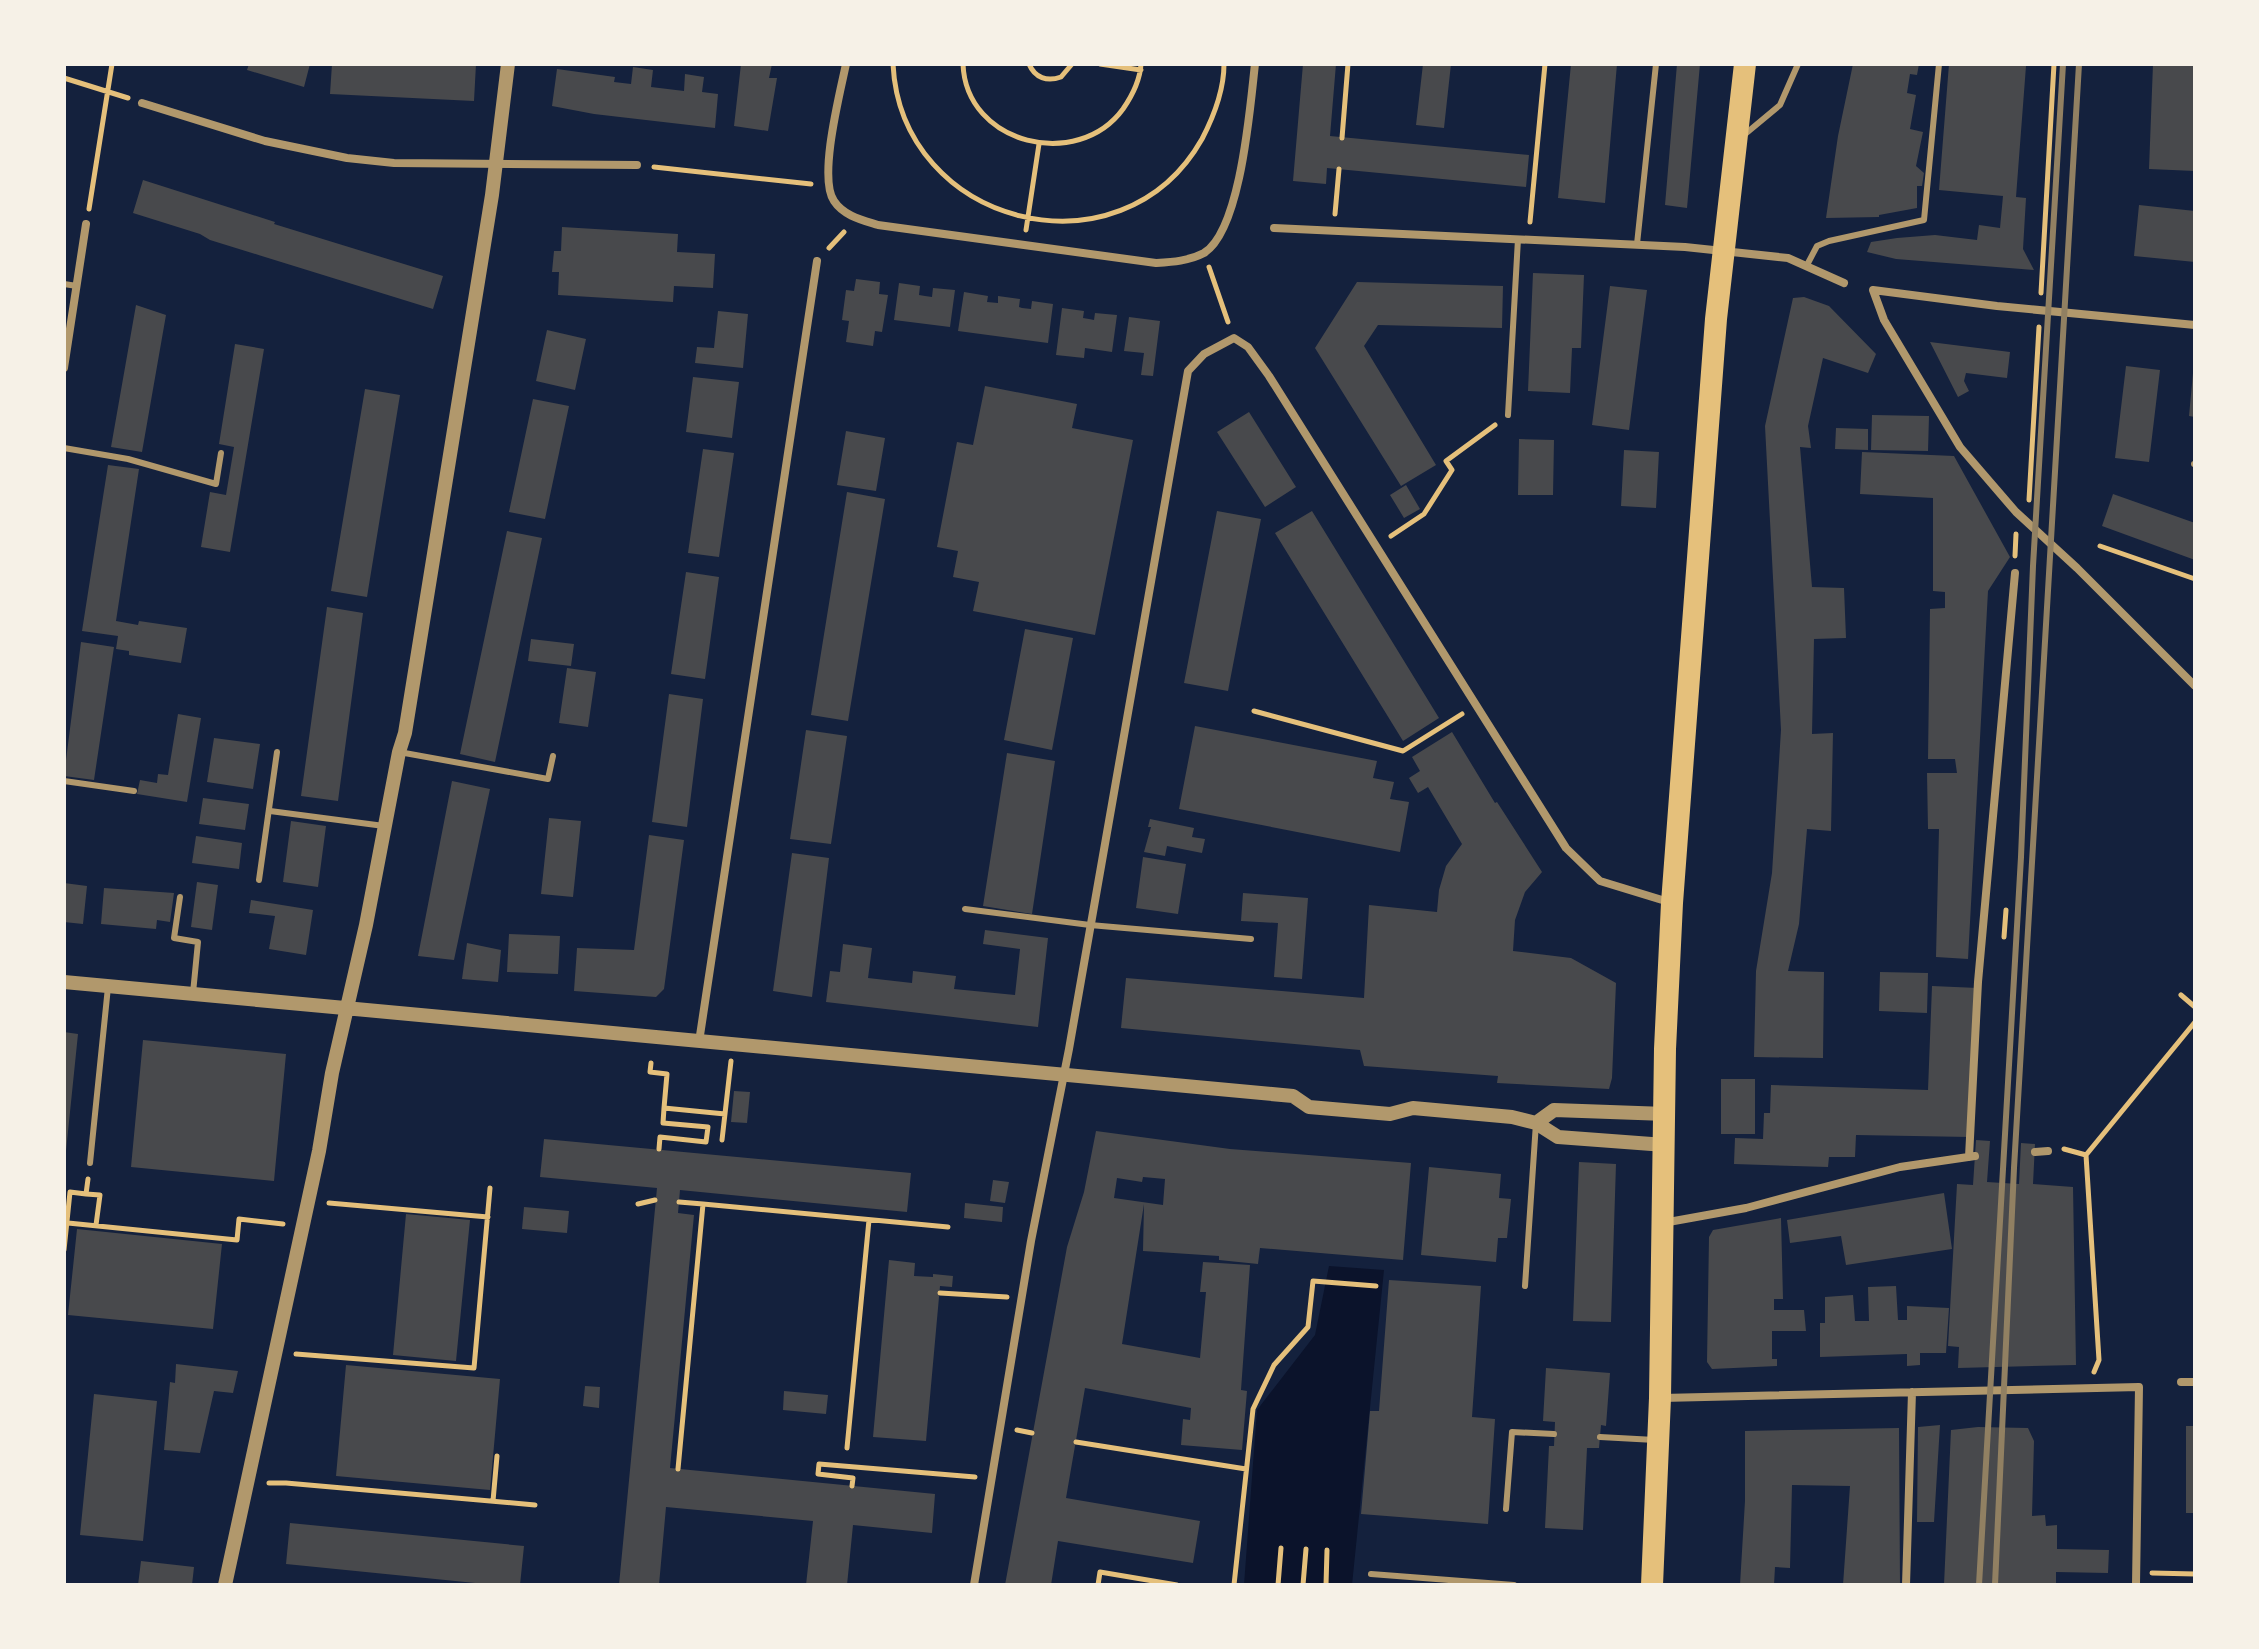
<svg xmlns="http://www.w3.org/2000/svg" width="2259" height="1649" font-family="Barlow,sans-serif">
<rect width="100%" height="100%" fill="#14213d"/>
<!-- water -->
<path fill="#0b132b" d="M1329 1266 1384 1270 1352 1585H1244L1257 1410 1315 1335Z"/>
<!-- building -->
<path fill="#48494c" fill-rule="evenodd" d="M249 64H310L304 87 247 70Z
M332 64H476L474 101 330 94Z
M741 64H772L769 78H777L768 131 734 126Z
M1303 64H1336L1330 136 1529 155 1526 187 1327 168 1326 184 1293 181Z
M1423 64H1451L1444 128 1416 125Z
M1571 64H1617L1605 203 1558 198Z
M1677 64H1700L1687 208 1665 205Z
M1853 64H1919L1917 75 1910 74 1907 93 1916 95 1910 129 1923 132 1916 166 1924 173 1922 186H1917V208L1879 215V217L1826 218 1838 136Z
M1949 64 2026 66 2016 197 2026 198 2023 249 2034 270 1896 259 1867 252 1871 242 1897 238 1935 235 1977 240 1979 225 2000 228 2003 196 1939 190Z
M2153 64H2195V171L2149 169Z
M633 67 653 70 651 87 684 91 685 74 704 77 702 92 718 94 715 128 594 114 552 106 557 69 615 77 614 82 631 84Z
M143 180 275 222 274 224 443 276 433 309 210 240 200 234 133 213Z
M2139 205 2195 211V262L2134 256Z
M562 227 678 234 677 252 715 254 713 288 674 286 673 302 558 295 559 272H552L554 251H561Z
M1533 273 1584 275 1581 348H1572L1570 393 1528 391Z
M856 279 880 282 879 294 888 295 882 332 875 331 873 346 846 342 849 321 842 320 846 290 854 291Z
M1357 282 1503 286 1502 328 1378 325 1364 346 1436 465 1401 486 1315 348Z
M899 283 920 286 919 295 925 296 932 297 933 288 955 290 950 327 894 320Z
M1610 286 1647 290 1629 430 1592 425Z
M964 292 988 296 987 302 998 303V296L1020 299 1019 307 1022 308 1031 309 1032 301 1053 304 1048 343 958 331Z
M1804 297 1829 306 1876 354 1868 373 1823 358 1808 426 1811 448 1800 447 1812 587 1844 588 1846 638 1814 639 1812 734 1833 733 1831 831 1807 829 1799 924 1788 971 1824 972 1823 1058 1754 1057 1756 971 1772 873 1781 730 1765 426 1793 298Z
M136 305 166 315 142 452 111 447Z
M1062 308 1084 311 1083 318 1089 319 1094 320 1095 313 1117 315 1112 352 1085 348 1084 358 1056 355Z
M718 311 748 314 743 368 695 363 697 347 714 348Z
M1129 317 1160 321 1153 376 1141 375 1144 353 1124 351Z
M547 330 586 339 575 390 536 381Z
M1930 342 2010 352 2007 378 1966 373 1964 381 1969 391 1958 397Z
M235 344 264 349 230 552 201 547 210 492 226 495 234 447 219 444Z
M2126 366 2160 370 2149 462 2115 458Z
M2193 373H2195V417L2189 416Z
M693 377 739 382 732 438 686 432Z
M985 386 1077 404 1072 428 1133 440 1095 635 973 611 979 582 953 577 958 551 937 547 957 442 973 445Z
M365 389 400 395 367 597 331 591Z
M533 399 569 406 545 519 509 512Z
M1249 412 1296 487 1265 507 1217 432Z
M1872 415 1929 416 1928 451 1871 450Z
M1836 428 1868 429V450L1835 449Z
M846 431 885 438 876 491 837 485Z
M1519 439 1554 440 1553 495H1518Z
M703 449 734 453 719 557 688 553Z
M1624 450 1659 452 1656 508 1621 506Z
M1862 452 1954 456 2010 557 1988 591 1968 959 1936 957 1939 829H1928L1927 773H1957L1955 759H1928L1930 609 1945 608V592L1933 591V498L1860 494Z
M108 465 139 469 116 621 138 625 139 621 187 628 181 663 129 655V651L116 649 118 636 82 631Z
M1406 485 1420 509 1404 518 1390 495Z
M847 492 885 499 848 721 811 715Z
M2113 494 2195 523V560L2102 526Z
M1217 511 1261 519 1228 691 1184 683Z
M1312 511 1439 718 1403 741 1275 533Z
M507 531 542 538 495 762 460 754Z
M686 572 719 577 705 679 671 674Z
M327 607 363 613 338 801 301 796Z
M1025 629 1073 638 1052 750 1004 740Z
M531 639 574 644 571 666 528 661Z
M81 642 114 647 94 780 64 776Z
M567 668 596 672 588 727 559 723Z
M669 694 703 699 687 827 652 822Z
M178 714 201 718 187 802 137 794 140 780 157 783 158 774 168 775Z
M1195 726 1377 761 1373 778 1394 782 1390 799 1409 802 1400 852 1179 809Z
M806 730 847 736 831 844 790 839Z
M1452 732 1495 803 1497 802 1542 872 1525 892 1515 920 1513 951 1571 958 1616 983 1612 1078 1609 1089 1497 1083 1498 1076 1364 1066 1360 1050 1121 1028 1126 978 1364 998 1369 905 1437 912 1439 890 1446 866 1462 844 1428 787 1418 793 1409 778 1420 771 1412 757Z
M214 738 260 744 253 789 207 782Z
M1007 753 1055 761 1032 914 983 906Z
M452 781 490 789 454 960 418 956Z
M203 798 249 804 245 830 199 824Z
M549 818 581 821 573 897 541 894Z
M1150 819 1194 828 1192 837 1205 839 1202 853 1167 846 1165 856 1144 852 1151 827H1148Z
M291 821 326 826 318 887 283 882Z
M649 835 684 840 664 989 656 997 574 991 577 948 634 950Z
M196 836 242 843 239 869 192 863Z
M792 853 829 858 812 997 773 991Z
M1143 857 1186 864 1178 914 1136 908Z
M197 882 218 885 212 930 191 927Z
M64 883 87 886 83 924 64 922Z
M104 888 174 893 170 922 157 920 156 929 101 924Z
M1243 893 1308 898 1302 979 1274 977 1278 923 1241 921Z
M251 900 313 910 306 955 269 949 275 916 249 913Z
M985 930 1048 938 1038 1027 826 1002 830 971 840 972 843 944 872 948 868 978 912 983 913 971 956 976 954 989 1015 995 1020 949 983 944Z
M509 934 560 936 558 974 507 972Z
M467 943 501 950 498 982 462 979Z
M1880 972 1928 973 1927 1013 1879 1011Z
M1932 986 1978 988 1970 1137 1856 1135 1855 1157H1829L1828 1167 1734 1164 1735 1138 1763 1139 1764 1113H1770L1771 1085 1928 1090Z
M64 1032 78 1034 66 1151 64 1150Z
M143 1040 286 1054 274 1181 131 1167Z
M1721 1079H1755V1134H1721Z
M734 1091 750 1092 747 1123 731 1122Z
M1096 1131 1230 1149 1411 1163 1403 1260 1260 1248 1258 1264 1219 1260V1256L1143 1251 1144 1204 1122 1344 1200 1358 1206 1292H1200L1203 1262 1250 1265 1241 1390 1247 1391 1242 1450 1181 1445 1183 1419 1190 1420 1191 1408 1085 1388 1066 1498 1200 1521 1193 1563 1058 1541 1051 1585H1005L1067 1247 1084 1192ZM1143 1177 1165 1179 1163 1205 1114 1198 1117 1178 1142 1182Z
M544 1139 911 1173 907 1212 680 1190 678 1213 694 1215 670 1468 935 1494 932 1533 853 1525 847 1585H806L813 1521 666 1507 659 1585H619L657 1188 540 1177Z
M1976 1140 1990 1141 1987 1182 2019 1184 2021 1143 2035 1144 2033 1184 2073 1187 2076 1365 1958 1368 1959 1347 1948 1346 1957 1184 1973 1185Z
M1579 1162 1616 1164 1611 1322 1573 1321Z
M1429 1167 1501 1174 1499 1198 1511 1199 1507 1238H1498L1496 1262 1421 1255Z
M993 1180 1009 1182 1005 1203 990 1201Z
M1944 1193 1952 1249 1846 1265 1841 1236 1790 1243 1787 1220Z
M965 1203 1003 1207 1002 1222 964 1218Z
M524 1207 569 1211 567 1233 522 1229Z
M406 1214 470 1220 456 1361 393 1355Z
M1781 1218 1783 1299H1774V1310H1804L1806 1331H1772V1359H1777V1366L1712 1369 1707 1362 1709 1237 1713 1230Z
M77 1229 222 1244 213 1329 68 1315Z
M889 1260 915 1263 914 1276 933 1277V1274L953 1276 952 1287 940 1286 926 1441 873 1437Z
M1389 1280 1481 1286 1472 1417 1495 1419 1488 1524 1361 1514 1370 1411H1379Z
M1896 1286 1898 1320H1907V1306L1949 1308 1946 1353H1920V1365L1907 1366V1354L1820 1357V1323H1825V1297L1853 1295 1855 1321H1869L1868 1287Z
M176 1364 238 1371 233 1393 214 1391 200 1453 164 1450 170 1382 175 1383Z
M346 1365 500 1379 490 1490 336 1476Z
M1546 1368 1610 1373 1606 1426 1601 1425 1599 1448H1587L1583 1530 1545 1528 1549 1446H1554L1555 1422 1543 1421Z
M585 1386 600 1387 599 1408 583 1406Z
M784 1391 828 1395 826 1414 783 1410Z
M94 1394 157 1401 143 1541 80 1535Z
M1940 1425 1934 1522H1917L1918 1427Z
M2186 1426H2195V1513H2186Z
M1978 1427 2028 1428 2034 1441 2032 1516 2045 1515 2046 1526 2057 1525V1549L2109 1550 2108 1573 2056 1572V1585H1944L1951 1430Z
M1899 1428 1900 1585H1843L1850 1486 1792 1485 1790 1568 1775 1567 1774 1585H1740L1745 1501V1431Z
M290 1523 524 1546 520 1585H495L286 1564Z
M141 1561 194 1567 192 1585H138Z"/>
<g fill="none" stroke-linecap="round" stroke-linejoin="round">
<!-- path -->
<path stroke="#e5c07b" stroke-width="5" d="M893 64C901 226 1121 282 1202 139 1214 116 1224 90 1224 64
M963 64C966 145 1078 171 1123 109 1132 96 1140 80 1141 64
M1029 64C1035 78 1047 82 1061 77L1072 64
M1100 64 1141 70
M64 78 128 98
M1342 138 1348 64
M654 167 811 184
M89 209 112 64
M1335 214 1339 169
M1530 222 1545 64
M1026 230 1039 144
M829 248 844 232
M1209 267 1228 322
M2041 293 2054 64
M2029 500 2039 327
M1391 536 1424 514 1452 470 1446 461 1495 425
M2100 546 2195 579
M2015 556 2016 534
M1254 711 1403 751 1462 714
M2004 937 2006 910
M2181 995 2195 1007
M651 1063 650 1072 667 1074 664 1108
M722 1140 731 1061
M659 1149 660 1137 706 1142 708 1127 663 1123 664 1108 725 1114
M2064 1149 2086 1155
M88 1179 86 1194 100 1195 96 1225
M679 1202 703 1204
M329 1203 488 1217
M638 1204 655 1200
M68 1223 237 1240 239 1219 283 1224
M64 1250 70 1192 86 1194
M940 1293 1007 1297
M296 1354 474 1368 490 1188
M2094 1372 2099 1360 2086 1155 2195 1022
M1017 1430 1032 1433
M1076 1442 1246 1469
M847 1448 869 1220
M678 1469 703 1204 948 1227
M269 1483H286L535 1505
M852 1486 853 1478 818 1474 819 1464 975 1477
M493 1501 497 1456
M2152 1573 2195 1574
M1098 1585 1100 1572 1177 1585
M1234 1585 1253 1409 1274 1365 1308 1327 1313 1281 1376 1286
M1278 1585 1281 1548
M1303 1585 1306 1549
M1326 1585 1327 1550"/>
<!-- service -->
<path stroke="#b1986c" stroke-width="6" d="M1744 135 1780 105 1798 64
M1637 244 1656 64
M1807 265 1817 246 1829 241 1924 220 1939 64
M64 284 77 286
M1508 415 1518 239
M64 448 128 459 216 484 221 453
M2194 464H2195
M399 752 548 779 553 756
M64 781 134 791
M270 811 384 826
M259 880 277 752
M180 897 174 938 198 942 193 993
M965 909 1090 925 1251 939
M90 1163 108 987
M1525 1286 1536 1123
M1600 1437 1655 1440
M1506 1509 1512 1432 1554 1434
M1371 1574 1514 1585"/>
<!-- minor -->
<path stroke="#b1986c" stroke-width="8" d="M846 64C840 93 818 178 834 201 844 216 862 220 878 225L1156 263C1172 262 1189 261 1204 253 1241 230 1250 107 1255 64
M142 103 265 141 347 158 394 163 637 165
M1274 228 1685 247 1788 258 1844 283
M2195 325 1997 306 1873 290 1884 320 1960 447 2016 512 2077 568 2195 686
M64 368 86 224
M699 1042 817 261
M2035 1152 2048 1151
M1969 1157 1978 982 2015 573
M1663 1223 1746 1208 1900 1167 1975 1156
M2181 1382H2195
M1662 1398 2139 1387 2136 1585
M974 1585 1031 1241 1069 1049 1188 371 1204 354 1234 338 1248 347 1269 376 1566 848 1600 881 1672 903
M1906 1585 1912 1392"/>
<!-- tertiary -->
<path stroke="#b1986c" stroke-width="14" d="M64 982 1293 1096 1309 1107 1390 1114 1413 1108 1512 1117 1536 1123 1558 1137 1665 1145
M1536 1123 1554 1110 1666 1114
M225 1585 319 1151 332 1073 366 925 399 752 405 733 492 195 508 64"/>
<!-- trunk -->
<path stroke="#e5c07b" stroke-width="22" d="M1652 1585 1660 1398 1665 1049 1672 903 1716 319 1745 64"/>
<!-- rail -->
<path stroke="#918062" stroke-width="6" d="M1979 1585 2021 857 2033 566 2063 64
M1995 1585 2014 1168 2079 64"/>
</g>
<!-- border -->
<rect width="2259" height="1649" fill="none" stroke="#f6f1e7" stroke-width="132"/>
</svg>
